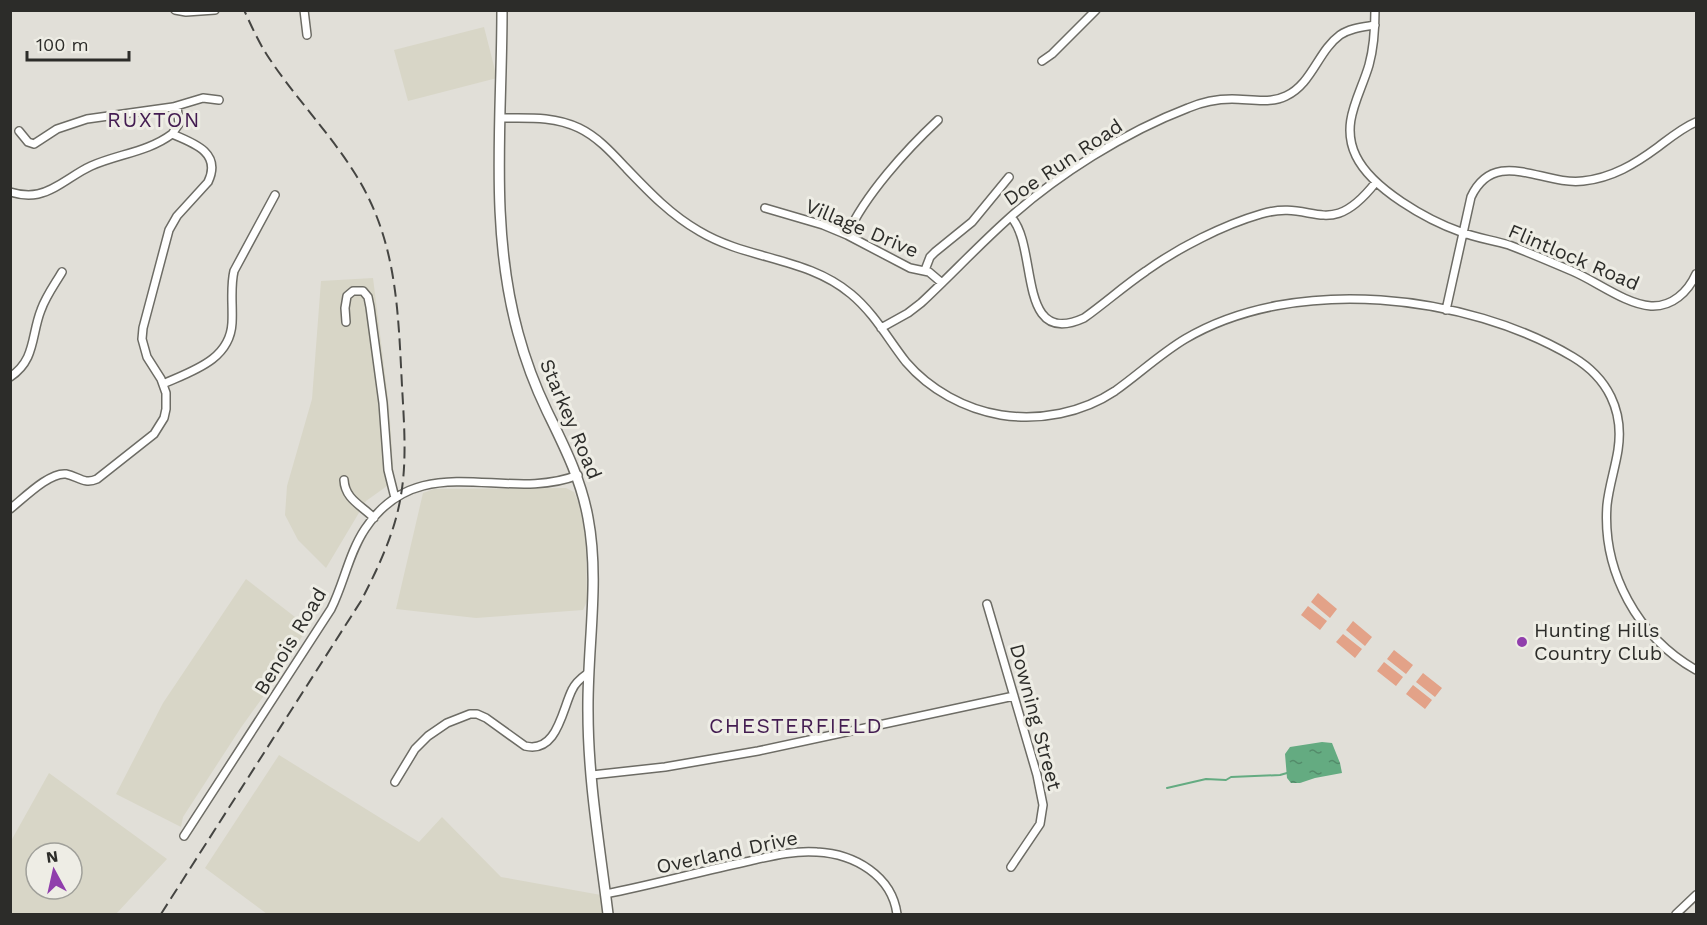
<svg xmlns="http://www.w3.org/2000/svg" width="1707" height="925" font-family="'Work Sans',sans-serif">
<defs>
<pattern id="water-ripples" width="26" height="14" patternUnits="userSpaceOnUse" patternTransform="scale(1.5)"><rect width="26" height="14" fill="#64ab81"/><path d="M2 4q2-2 4 0t4 0M15 11q2-2 4 0t4 0" fill="none" stroke="#538b6a"/></pattern>
</defs>
<rect width="100%" height="100%" fill="#e1dfd8"/>
<!-- built -->
<path fill="#d8d6c7" fill-rule="evenodd" d="M484 27 497 78 408 101 394 50Z
M373 278 389 406 394 481 366 501 326 568 298 540 285 515 287 486 312 399 321 281Z
M566 488 574 492 581 509 586 541 587 601 583 610 476 618 396 609 423 493 434 489Z
M246 579 308 627 270 687 240 729 183 817 181 827 116 794 163 703Z
M279 755 419 842 442 817 501 877 601 895 603 914H267L205 868Z
M49 773 167 859 116 914H11V841ZM36 853H72V889H36Z"/>
<!-- grass -->
<path fill="#e3a288" d="M1318 593 1337 609 1330 618 1311 602Z
M1308 606 1327 621 1320 630 1301 615Z
M1353 621 1372 637 1365 646 1346 630Z
M1343 634 1362 649 1355 658 1336 642Z
M1394 650 1413 665 1406 674 1387 659Z
M1384 662 1403 677 1396 686 1377 671Z
M1423 673 1442 688 1435 697 1416 682Z
M1413 685 1432 700 1425 709 1406 694Z"/>
<!-- water -->
<path fill="url(#water-ripples)" d="M1322 742 1332 743 1340 763 1342 773 1315 778 1300 783H1291L1287 778 1285 754 1290 747Z"/>
<g fill="none" stroke-linecap="round" stroke-linejoin="round">
<!-- stream -->
<path stroke="#64ab81" stroke-width="2" d="M1167 788 1206 779 1226 780 1231 777 1280 775 1287 773"/>
<!-- minor casing -->
<g stroke="#6d6c65" stroke-width="10">
<path id="minor" d="M175 10 186 12 215 10
M304 10 307 35
M1375 10C1375 29 1374 47 1369 65 1360 96 1340 123 1356 156 1372 189 1427 220 1461 232 1476 238 1493 240 1509 245 1530 253 1551 262 1572 271 1596 281 1625 304 1651 306 1672 307 1688 292 1696 274
M1042 61 1052 54 1096 10
M501 118C528 118 554 116 579 128 598 137 613 154 627 169 649 192 671 215 699 231 747 260 807 257 851 294 874 313 888 339 906 362 930 390 965 409 1001 415 1040 421 1082 413 1115 391 1139 374 1160 354 1185 339 1295 274 1467 294 1573 357 1608 378 1624 411 1618 450 1615 469 1609 486 1607 505 1602 572 1638 637 1696 670
M19 131 28 142 34 144 57 129 87 119 173 107 203 98 219 100
M172 134 179 124 177 106
M10 192C20 195 28 196 38 194 57 190 73 174 91 166 118 154 148 152 172 134 194 143 222 153 208 182L177 216 169 230 143 328 142 339 147 357 161 379 166 393V409L164 418 154 434 97 479C84 485 78 476 66 474 49 472 23 499 10 509
M765 208 823 225 847 235 910 268 929 272 942 283
M1011 217C1039 247 1016 349 1084 318 1105 303 1124 286 1146 271 1178 248 1223 225 1261 214 1314 198 1328 243 1376 182
M847 235C865 195 906 150 938 120
M925 270 930 257 935 252 972 222 1009 177
M1446 310 1471 197C1495 146 1543 186 1583 181 1612 178 1635 164 1658 147 1670 138 1682 128 1696 122
M346 322 345 308 347 296 353 291H363L368 297 370 307 383 403 388 470 395 498
M881 328 908 313 921 303C950 276 977 247 1007 220 1057 175 1125 132 1188 108 1202 102 1217 99 1232 99 1250 99 1270 104 1286 96 1312 84 1318 51 1340 35 1350 28 1363 27 1375 25
M10 377C36 360 31 335 41 310 46 296 55 284 62 272
M163 384C192 371 230 360 232 323 233 305 230 288 234 271L275 195
M344 480C345 499 361 505 374 518
M987 604 1037 775 1043 805 1040 824 1011 867
M592 775 665 767 758 751 1014 696
M395 782 415 749 428 736 447 723 470 714H477L486 718 525 746C557 754 562 710 572 690 575 683 581 678 588 673
M184 836 331 609C344 583 349 553 365 529 420 446 505 504 578 475
M605 894C652 885 698 872 745 862 768 857 793 850 817 852 855 854 892 876 897 914
M1676 914 1696 895"/>
</g>
<!-- major casing -->
<g stroke="#6d6c65" stroke-width="12">
<path id="major" d="M502 10C502 118 489 228 518 333 525 359 535 386 547 411 564 446 581 479 588 518 600 581 587 648 588 712 588 780 600 848 608 914"/>
</g>
<!-- minor -->
<use href="#minor" stroke="#fff" stroke-width="7"/>
<!-- major -->
<use href="#major" stroke="#fff" stroke-width="9"/>
<!-- rail -->
<path stroke="#454542" stroke-width="2" stroke-dasharray="12 6" stroke-linecap="butt" d="M161 914 361 601C378 568 395 533 401 495 407 460 404 422 402 386 398 309 397 239 354 172 328 131 293 95 267 55 258 41 251 25 244 10"/>
</g>
<!-- markers -->
<circle fill="#903eac" stroke="#eeede5" stroke-width="2" cx="1522" cy="642" r="6"/>
<g text-anchor="middle" dominant-baseline="central" stroke-width="6" stroke-linejoin="round" paint-order="stroke">
<!-- street labels -->
<g font-size="20" fill="#2c2c29" stroke="#eeede5">
<text transform="translate(1063 162) rotate(-34)">Doe Run Road</text>
<text transform="translate(862 228) rotate(23)">Village Drive</text>
<text transform="translate(1574 257) rotate(23)">Flintlock Road</text>
<text transform="translate(571 419) rotate(67)">Starkey Road</text>
<text transform="translate(290 641) rotate(-59)">Benois Road</text>
<text transform="translate(1036 717) rotate(75)">Downing Street</text>
<text transform="translate(727 852) rotate(-12)">Overland Drive</text>
</g>
<!-- poi labels -->
<g font-size="20" fill="#2c2c29" stroke="#eeede5" text-anchor="start">
<text x="1534" y="630">Hunting Hills<tspan x="1534" dy="23">Country Club</tspan></text>
</g>
<!-- neighbourhood labels -->
<g font-size="21" letter-spacing="1.5" fill="#431c51" stroke="#eeede5">
<text x="154" y="119">RUXTON</text>
<text x="796" y="725">CHESTERFIELD</text>
</g>
</g>
<!-- border -->
<rect width="1707" height="925" fill="none" stroke="#2c2c29" stroke-width="24"/>
<!-- north arrow -->
<g transform="translate(54 871) rotate(352)"><circle r="28" fill="#eeede5" stroke="#a0a09a" stroke-width="1.5"/>
<path d="M0-4.5L10 22L0 15L-10 22Z" fill="#903eac"/>
<text y="-9" font-size="16" font-weight="bold" text-anchor="middle" fill="#2c2c29">N</text>
</g>
<!-- scale -->
<path d="M27 51v9h102v-9" fill="none" stroke="#2c2c29" stroke-width="3"/>
<text x="36" y="51" font-size="18" fill="#2c2c29" stroke="#eeede5" stroke-width="4.5" paint-order="stroke">100 m</text>
</svg>
